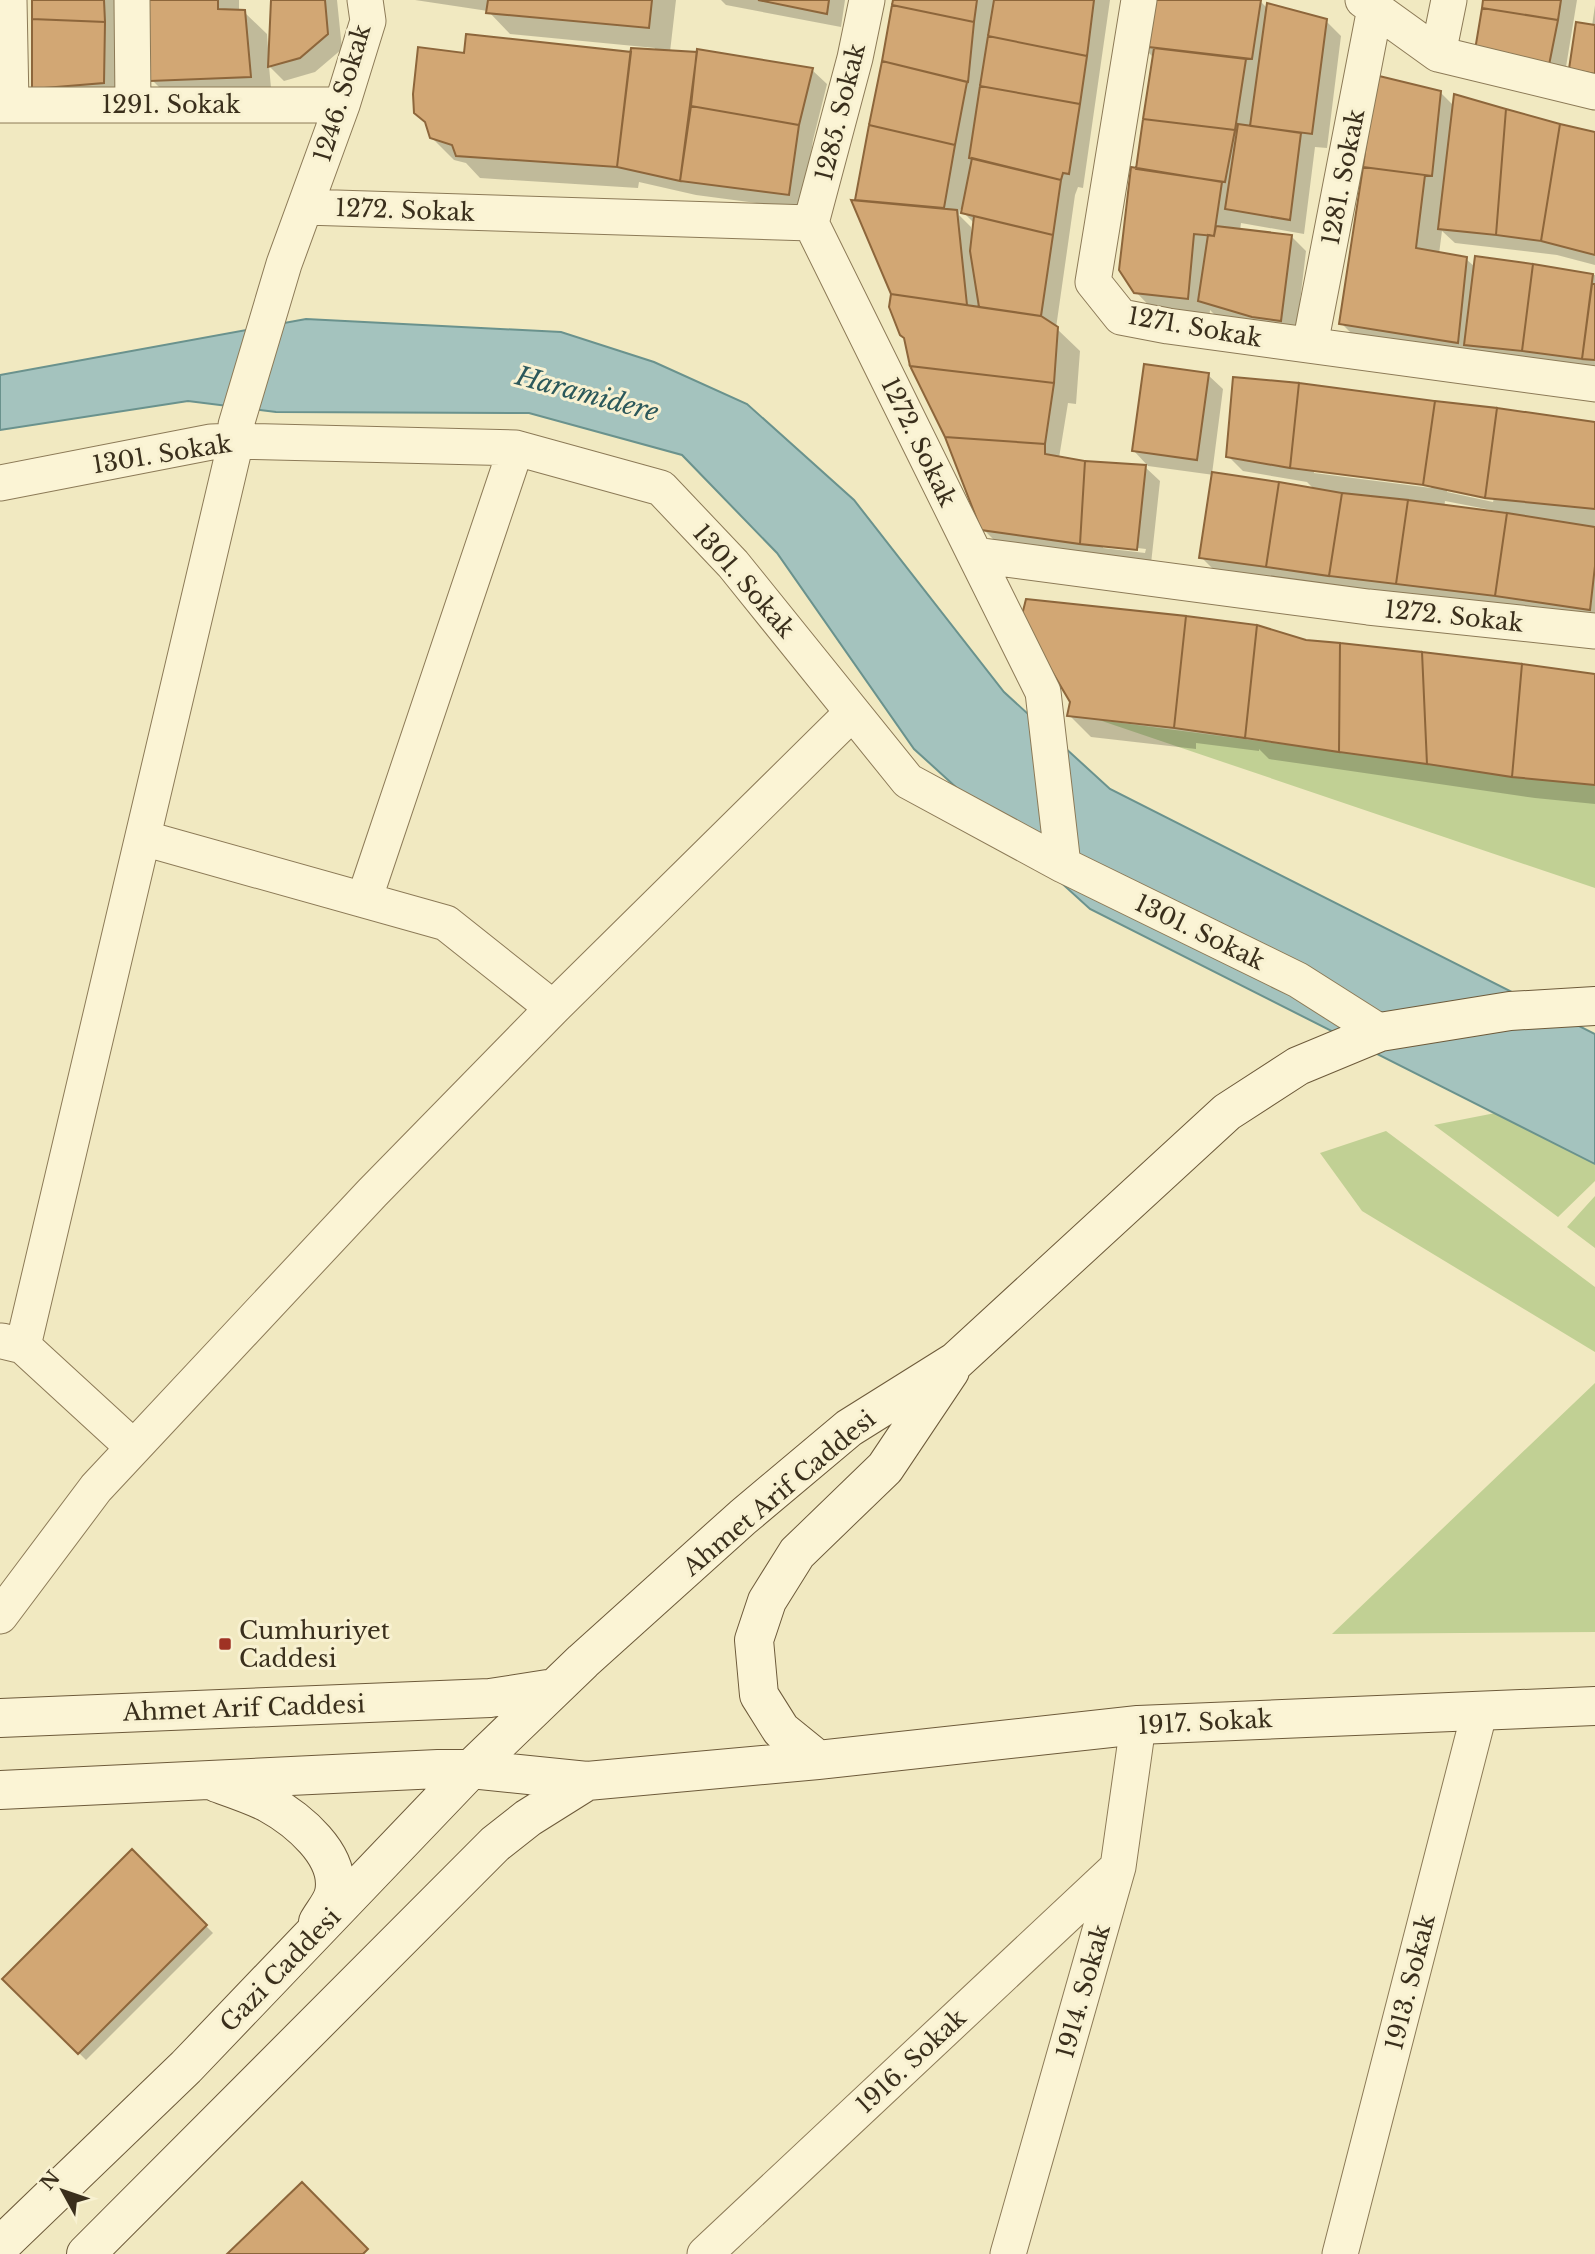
<svg xmlns="http://www.w3.org/2000/svg" width="1595" height="2254" font-family="'Libre Baskerville',serif">
<rect width="100%" height="100%" fill="#f1e9c1"/>
<!-- green -->
<path fill="#c1d094" d="M1099 720 1595 785V888Z
M1595 1099V1181L1558 1217 1434 1125 1521 1108Z
M1386 1131 1595 1287V1352L1362 1211 1320 1153Z
M1595 1196V1248L1567 1227Z
M1595 1383V1632L1332 1634Z"/>
<!-- water -->
<path fill="#a4c3be" stroke="#6a928d" stroke-width="2" d="M306 319 561 332 654 362 747 404 854 500 1004 692 1110 789 1595 1034V1164L1090 909 914 749 777 553 682 455 529 413 276 412 188 401 0 430V375Z"/>
<!-- shadow -->
<path fill="#0003" fill-rule="evenodd" d="M34 0H118V98L48 103Z
M150 0H239V12H244L267 34 268 48H270L272 0H337L342 49 315 72 284 81 269 66 272 99 174 102 152 80Z
M415 0H676L670 52 812 70 827 84 813 140 803 209 696 195 639 182 638 188 480 178 466 163 454 160 431 137 630 54 654 51 655 48 510 34 488 11Z
M721 0H845L841 27 726 5Z
M894 0H1110L1083 188 1078 187 1075 195 1056 328 1080 351 1076 404 1068 403 1059 458 1085 462 1145 467 1160 481 1151 564 1005 551 983 529 906 338 891 307 893 294 856 202ZM960 209 975 224 972 236 971 227 959 215ZM1103 544 1146 549 1145 553 1103 548Z
M1249 0 1260 1 1268 9 1326 21 1341 36 1327 148 1315 147 1304 234 1241 223 1240 231 1291 236 1306 251 1296 335 1215 315 1210 310 1209 320 1158 315 1136 292 1138 170 1154 58 1142 46Z
M1486 0H1577L1564 79Z
M1595 5V85L1592 26Z
M1440 92 1454 106 1595 135V265L1557 255 1455 243 1442 231 1439 254 1466 259 1475 267 1476 258 1595 275V372L1363 345 1341 323Z
M1208 375 1223 389 1212 474 1316 491 1307 482 1243 471 1228 456 1595 423V622L1216 572 1201 557 1214 475 1148 466 1134 451ZM1314 469 1432 485 1431 488 1314 473ZM1447 488 1494 498 1493 502 1447 492ZM1445 501 1502 512 1444 509Z
M1306 642 1595 674V804L1535 798 1269 759 1259 749V751L1196 743V749L1091 737 1069 715Z
M132 1852 213 1933 86 2060 5 1979Z"/>
<!-- building -->
<path fill="#d2a774" stroke="#8d663b" stroke-width="2" d="M32 0H104L105 22 32 19Z
M148 0H218V9L245 10 251 77 150 81Z
M271 0H325L328 34 300 58 268 67Z
M488 0H652L649 28 486 13Z
M758 0H829L827 14Z
M893 0H977L974 22 892 5Z
M994 0H1094L1087 56 988 36Z
M1145 0H1261L1252 59 1140 46Z
M1483 0H1561L1558 20 1482 8Z
M1267 3 1327 19 1312 134 1250 126Z
M892 5 974 22 968 82 882 61Z
M1482 8 1558 20 1549 65 1475 50Z
M32 19 105 22 104 83 32 89Z
M1576 22 1595 25V74L1569 69Z
M466 34 631 52 617 167 456 156 452 145 430 138 425 122 414 113 413 94 418 47 464 53Z
M988 36 1087 56 1080 104 980 86Z
M631 48 697 52 680 181 617 167Z
M1154 48 1246 59 1235 130 1143 119Z
M697 49 813 68 799 125 691 106Z
M882 61 967 82 955 145 869 125Z
M1375 75 1441 91 1432 176 1363 167Z
M980 86 1080 104 1069 174 1063 173 1061 180 969 158Z
M1454 94 1506 109 1496 235 1438 229Z
M691 106 799 125 789 195 680 181Z
M1506 109 1560 124 1541 241 1496 235Z
M1143 119 1235 130 1225 182 1136 169Z
M1238 124 1301 133 1290 220 1225 209Z
M1560 124 1595 132V255L1541 241Z
M869 125 955 145 944 208 855 200Z
M972 158 1061 180 1053 235 961 213Z
M1131 167 1222 182 1214 236 1194 234 1188 299 1134 293 1119 270Z
M1363 167 1425 175 1416 248 1467 257 1458 343 1339 324Z
M851 200 957 210 967 305 891 294Z
M974 216 1053 235 1041 316 979 307 970 251Z
M1216 226 1292 235 1281 321 1252 317 1198 301 1208 235 1214 236Z
M1475 256 1533 264 1522 351 1464 345Z
M1533 264 1593 274 1582 359 1522 351Z
M1592 284H1595V360L1582 359Z
M891 294 1041 316 1058 327 1054 383 910 366 904 338 900 335 889 307Z
M1144 364 1209 373 1197 460 1132 451Z
M910 366 1054 383 1045 444 945 437Z
M1233 377 1299 383 1290 468 1226 457Z
M1299 383 1435 401 1423 485 1290 468Z
M1435 401 1497 408 1485 498 1423 485Z
M1497 408 1595 422V509L1485 498Z
M945 437 1045 444V454L1085 461 1080 544 981 530Z
M1085 461 1146 465 1137 550 1080 544Z
M1212 472 1279 482 1266 567 1199 558Z
M1279 482 1342 493 1329 576 1266 567Z
M1342 493 1408 500 1396 584 1329 576Z
M1408 500 1507 513 1495 596 1396 584Z
M1507 513 1595 527V566L1590 610 1495 596Z
M1026 599 1186 616 1174 728 1067 716 1070 702 1021 619Z
M1186 616 1257 625 1245 738 1174 728Z
M1257 625 1306 640 1340 643 1339 752 1245 738Z
M1340 643 1422 652 1427 764 1339 752Z
M1422 652 1522 664 1512 777 1427 764Z
M1522 664 1595 674V785L1512 777Z
M132 1849 207 1925 78 2054 2 1979Z
M302 2182 368 2249 363 2254H227Z"/>
<g fill="none" stroke-linecap="round" stroke-linejoin="round">
<!-- street casing -->
<g stroke="#8c7a57" stroke-width="37">
<path id="street" d="M9 0 11 103
M132 0 133 104
M1139 0 1093 282 1121 317 1168 326 1595 384
M1363 0 1438 54 1595 92
M1438 54 1449 0
M0 105H342
M305 207 811 223 975 555 1368 607 1595 631
M811 223 855 58 867 0
M1310 345 1375 8
M0 483 211 442 236 441 516 448 661 488 733 564 908 781 1063 865 1298 980 1380 1032
M975 555 1043 692 1063 865
M143 838 446 923 553 1008
M364 900 516 448
M2 1341 23 1346 133 1447
M23 1346 236 441V425L284 264 342 105 368 21 365 0
M0 1616 96 1488 372 1193 553 1008 852 713
M705 2254 1118 1867
M1008 2254 1118 1867 1138 1725
M1340 2254 1480 1710"/>
</g>
<!-- secondary casing -->
<g stroke="#6d5a3a" stroke-width="40">
<path id="secondary" d="M0 1718 490 1698 554 1688
M818 1760 781 1730 759 1695 754 1640 767 1601 797 1553 885 1468 950 1371
M217 1783C234 1789 252 1795 268 1803 297 1819 342 1855 334 1893 332 1903 323 1913 318 1922
M0 1790 438 1769H471L587 1781 818 1760 1138 1725 1595 1706
M0 2246 186 2067 471 1769 583 1661 743 1517 849 1428 956 1361 1227 1112 1298 1066 1380 1032 1510 1011 1595 1006
M86 2254 495 1844 528 1818 587 1781"/>
</g>
<!-- street -->
<use href="#street" stroke="#fbf4d5" stroke-width="35"/>
<!-- secondary -->
<use href="#secondary" stroke="#fbf4d5" stroke-width="38"/>
</g>
<!-- markers -->
<rect fill="#9f3223" stroke="#f8f1d1" stroke-width="2.5" x="218" y="1637" width="14" height="14" rx="3.5"/>
<g text-anchor="middle" dominant-baseline="central" stroke-width="6" stroke-linejoin="round" paint-order="stroke">
<!-- street labels -->
<g font-size="24" fill="#3a2f1c" stroke="#f8f1d1">
<text transform="translate(342 93) rotate(-73)">1246. Sokak</text>
<text x="171" y="104">1291. Sokak</text>
<text transform="translate(840 112) rotate(-76)">1285. Sokak</text>
<text transform="translate(1343 177) rotate(-79)">1281. Sokak</text>
<text transform="translate(405 210) rotate(2)">1272. Sokak</text>
<text transform="translate(1195 327) rotate(10)">1271. Sokak</text>
<text transform="translate(919 442) rotate(64)">1272. Sokak</text>
<text transform="translate(162 454) rotate(-9)">1301. Sokak</text>
<text transform="translate(744 581) rotate(49)">1301. Sokak</text>
<text transform="translate(1454 616) rotate(6)">1272. Sokak</text>
<text transform="translate(1200 932) rotate(26)">1301. Sokak</text>
<text transform="translate(779 1493) rotate(-40)">Ahmet Arif Caddesi</text>
<text transform="translate(244 1708) rotate(-2)">Ahmet Arif Caddesi</text>
<text transform="translate(1205 1722) rotate(-3)">1917. Sokak</text>
<text transform="translate(280 1970) rotate(-46)">Gazi Caddesi</text>
<text transform="translate(1410 1982) rotate(-76)">1913. Sokak</text>
<text transform="translate(1083 1991) rotate(-74)">1914. Sokak</text>
<text transform="translate(911 2061) rotate(-43)">1916. Sokak</text>
</g>
<!-- poi labels -->
<g font-size="24" fill="#3a2f1c" stroke="#f8f1d1" text-anchor="start">
<text x="239" y="1630">Cumhuriyet<tspan x="239" dy="28">Caddesi</tspan></text>
</g>
<!-- water labels -->
<g font-size="26" font-style="italic" fill="#2b585b" stroke="#f8f1d1">
<text transform="translate(587 394) rotate(15)">Haramidere</text>
</g>
</g>
<!-- north arrow -->
<g transform="translate(63 2191) rotate(310)" stroke="#f8f1d1" stroke-width="5" paint-order="stroke">
<path d="M0-5L12 26L0 18L-12 26Z" fill="#3a2f1c"/>
<text y="-10" font-size="19" font-weight="bold" text-anchor="middle" fill="#3a2f1c">N</text>
</g>
</svg>
